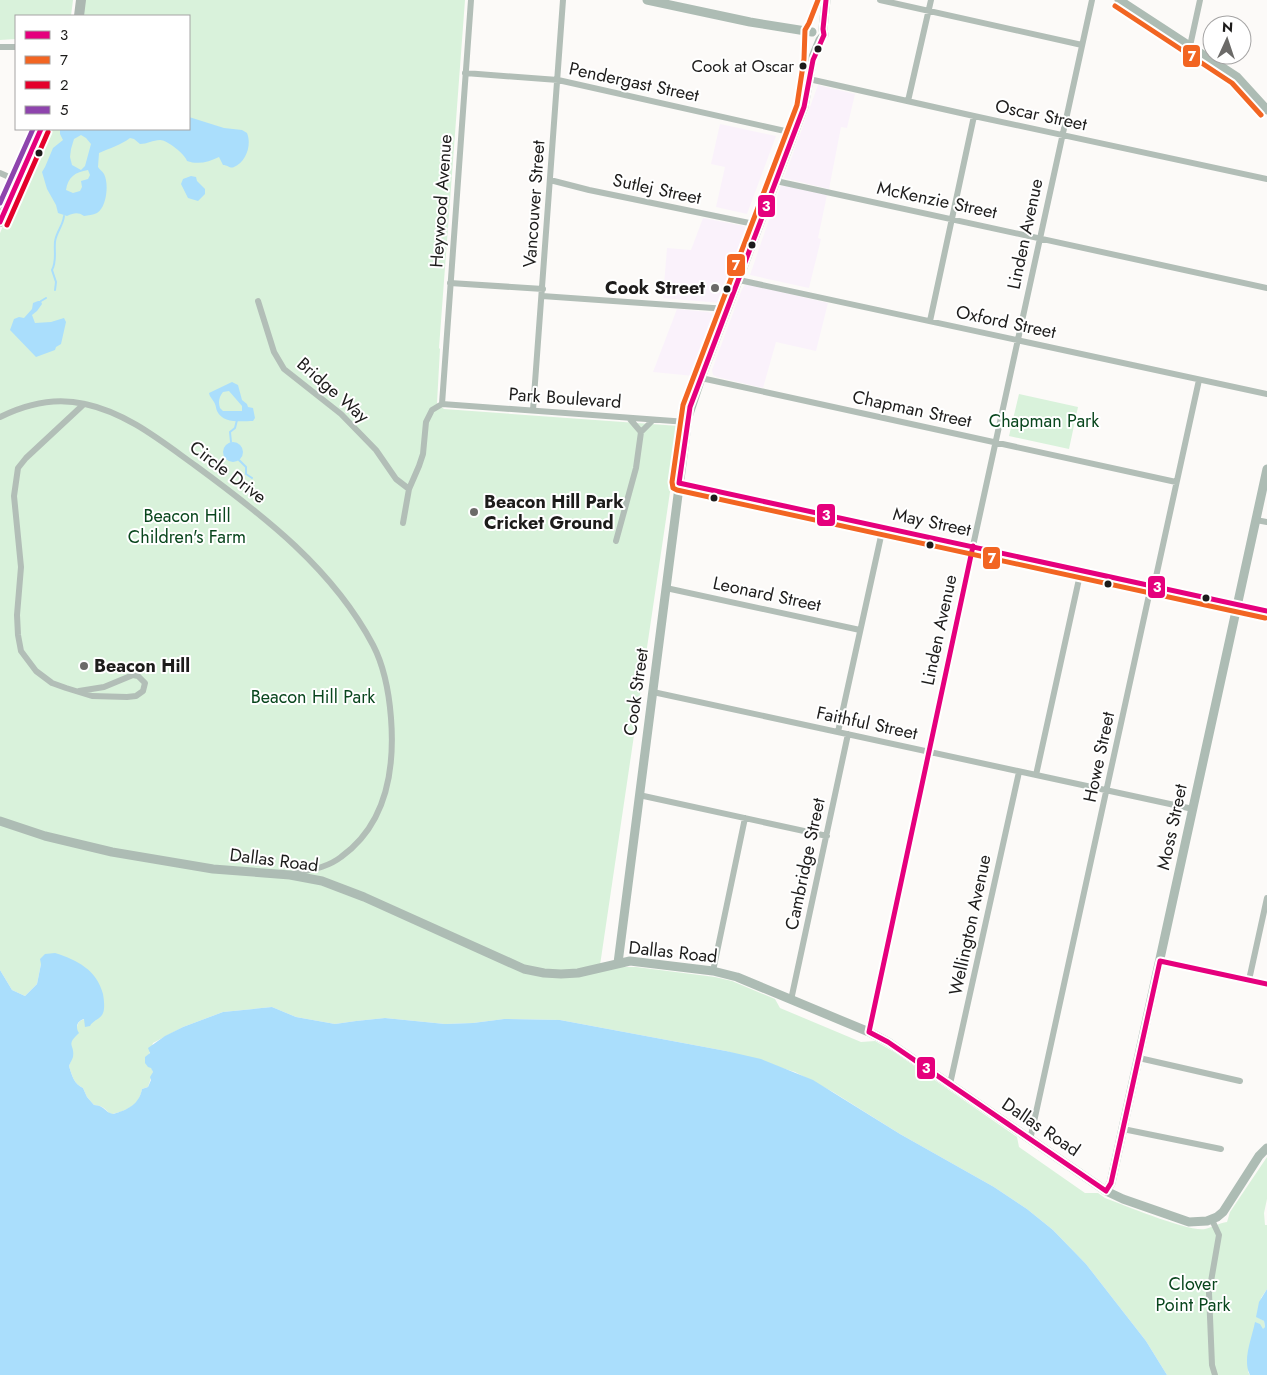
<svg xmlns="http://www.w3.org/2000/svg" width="1267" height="1375" viewBox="0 0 1267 1375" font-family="Jost,sans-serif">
<rect width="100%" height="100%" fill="#fcfaf8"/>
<path fill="#faf2fb" d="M818,85L855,94L847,128L841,127L829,189L784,178Z
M720,124L776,136L747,214L716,207L725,167L711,164Z
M781,185L827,195L818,238L821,239L809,288L750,275Z
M703,218L744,226L746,229L747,232L723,299L720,303L663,298L667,248L691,250Z
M745,285H751L828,303L816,351L776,342L763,388L717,377L713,375L712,370L742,289Z
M677,309L708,312L713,314L715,319L694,376L653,372Z"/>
<path fill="#d9f2db" d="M0,0H73L71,16H16V39L0,40Z
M85,0H465L439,348L440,349L437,403L444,409L679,426L678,445L670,492L599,972L617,967H636L715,977L732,981L775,999L780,1008L861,1042L875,1041L894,1052L1017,1137L1019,1147L1085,1193H1098L1105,1198C1124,1205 1188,1232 1205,1229C1213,1227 1219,1223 1227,1222L1230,1212L1267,1157V1199L1264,1213L1265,1225H1267V1289L1261,1298L1259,1318L1264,1321L1265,1327L1248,1372L1250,1375H1167L1146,1341L1086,1264L1053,1230L1027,1209L994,1187L900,1134L833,1092L795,1072L726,1051L560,1020L504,1019L473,1023L445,1024L385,1018L356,1021L335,1024L296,1017L272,1007L223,1012L183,1027L153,1043L148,1057L153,1072L148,1087L142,1089C140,1102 132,1108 120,1112C119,1112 113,1114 112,1114C106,1113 107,1106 94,1105L87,1097L83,1088C74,1084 72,1076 69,1066C74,1054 69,1052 71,1042C72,1038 75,1034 76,1031C78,1024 77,1021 85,1019V1022L96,1020L41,964L37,984L25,996L12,990L0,970V233L45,129H189V16H83Z
M1019,394L1078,407L1069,449L1009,436Z"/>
<path fill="#aadefc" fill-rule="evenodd" d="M189,117L224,128L242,130L247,133C252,145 246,162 234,167C230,169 228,165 223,165L219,157C209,162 198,165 187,161C185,154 167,140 160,140C153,140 147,144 140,144L134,139L130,138C121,145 110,148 99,153L98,167C100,170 102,171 104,174C109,183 107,207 97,213C93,215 88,215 84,216C78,212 74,213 67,216L58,213L56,205L47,189L42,172L45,167L53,148L63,140L60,134V129H189ZM81,135L86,138L91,144L85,166L81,170L72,165L70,157L71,149L74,139ZM88,170L90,175L88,179L81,181L82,187L80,191L73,193L66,190C68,177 75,172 88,170Z
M191,176L196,177L197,181L205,189V194L198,201L188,198L181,184L183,179Z
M38,301H41L42,304L37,311L32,315L35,323L51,322L64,318L66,322L61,344L56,347L55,350L36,357L10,330L14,319L19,317L24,318L32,309L33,303Z
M232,382L238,385L242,400L247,404L248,407L253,408L255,418L253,421C241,421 223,424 217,411C216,409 216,406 215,404C213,399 210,398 209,393ZM229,391L242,406V411H223L220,408C218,402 219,397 223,392Z
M223 452a10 10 0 1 1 20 0a10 10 0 1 1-20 0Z
M55,953C77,960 97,970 103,994C104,1000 105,1008 103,1013C101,1019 93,1020 90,1026L85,1027L84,1019C77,1021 75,1027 79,1033C65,1046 75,1044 73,1057C72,1060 70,1063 69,1066C72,1076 74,1084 83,1088L87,1097L94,1105C106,1106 104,1112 113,1114C127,1110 139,1105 142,1089L148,1087L151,1080L150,1077L153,1072L151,1068L148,1067L145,1063V1057L150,1053L148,1048L165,1036L183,1027L223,1012L272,1007L296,1017L335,1024L356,1021L385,1018L445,1024L473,1023L504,1019L560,1020L726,1051L761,1059L813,1080L900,1134L994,1187L1027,1209L1053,1230L1086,1264L1146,1341L1167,1375H0V970L12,990L25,996L37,984L41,964L40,959L45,954Z
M1267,1289V1375H1250C1242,1360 1252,1338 1255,1322L1260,1324L1263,1329L1265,1327L1264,1321L1256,1317L1259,1302Z"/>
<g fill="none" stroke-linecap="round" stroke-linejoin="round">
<path stroke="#aadefc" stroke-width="2" d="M55,290L56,282L52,270C57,261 54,252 55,242C56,232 63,226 64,216
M41,301L46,298
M231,442L230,432L235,428L237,420
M239,460L246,467V474L252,478"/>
<path stroke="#b2beb7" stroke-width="6" d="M880,0L1082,45
M1190,46L1200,0
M0,47H16
M465,73L558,80L794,133
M809,79L974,116L1267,179
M908,101L931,0
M0,173L18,181
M550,180L589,190L759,225
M776,181L1267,288
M739,280L1267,394
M450,283L543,289
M542,296L727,309
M258,301L274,352L284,369L341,414L376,450L396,479L409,489
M930,321L974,116
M701,378L1176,482
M442,404L471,0
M442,404L687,422
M533,410L563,0
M0,417C26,404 56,397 85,404C127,413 161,441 196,466C264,516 333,569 373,645C385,668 389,692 391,718C395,770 387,824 341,857C327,868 309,870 292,874
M629,418L641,432
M679,483L1267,611
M1256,520L1267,522
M403,523L409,489L419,466L423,454L426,422L432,410L442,404
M616,541L636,468L641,432L653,420
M666,588L860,630
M79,691L104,687L133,675L138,676L145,683L143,691L136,696L127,697L92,696L66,688L52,683L36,671L21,651L18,635L17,615L21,567L14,496L18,468L26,458L84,404
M653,692L1193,809
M838,732L883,527
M1036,775L1081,570
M639,795L827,836
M1160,961L1267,984
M713,971L745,818
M1249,980L1267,898
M791,1000L848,734
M869,1032L971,555L1092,0
M1139,1058L1240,1081
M950,1084L1019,772
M1123,1129L1221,1149
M1030,1140L1149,595L1154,586L1199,380
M1212,1220L1219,1235L1209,1293L1212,1365L1215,1375"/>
<path stroke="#adbcb4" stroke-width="9" d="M647,0L750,22L812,32
M1119,0L1237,77L1267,110
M0,821L45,836L112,852L213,869L290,875L322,881L364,897L524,969L544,973L561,974L578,973L630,961L713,971L737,977L869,1032L888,1042L1106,1191L1123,1199L1189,1222L1207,1221L1217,1217L1223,1212L1259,1156L1267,1148
M618,963L688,417L701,378L804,107L813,57L820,40L824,35L823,29L826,0
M1106,1191L1111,1183L1267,469"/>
<path stroke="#acb7b1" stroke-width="10" d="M79,16L81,0
M0,222L41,129"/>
<g stroke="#fff" stroke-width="9">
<path id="bus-1" d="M0,222L41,129
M679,483L1267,611
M679,483L690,407L804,107L813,60L824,35L823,29L826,0
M973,546L869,1032L888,1042L1106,1191L1111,1183L1160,961L1267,984"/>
</g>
<g stroke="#fff" stroke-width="9">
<path id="bus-2" d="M818,0L809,23L805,30L804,59L797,105L683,405L672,482L673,488L677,490L1265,618
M1115,6L1232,83L1261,115"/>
</g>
<g stroke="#fff" stroke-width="9">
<path id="bus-3" d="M7,225L48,132"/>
</g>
<g stroke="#fff" stroke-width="9">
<path id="bus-4" d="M0,203L33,129"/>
</g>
<use href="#bus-1" stroke="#e5007d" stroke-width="5"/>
<use href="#bus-2" stroke="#f26522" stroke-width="5"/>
<use href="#bus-3" stroke="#e4002b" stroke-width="5"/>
<use href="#bus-4" stroke="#8e44ad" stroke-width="5"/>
</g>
<g fill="#1d1c1b" stroke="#fff" stroke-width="2">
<circle cx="818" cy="49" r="4.5"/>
<circle cx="803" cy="66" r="4.5"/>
<circle cx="39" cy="153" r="4.5"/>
<circle cx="752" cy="245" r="4.5"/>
<circle cx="727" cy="289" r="4.5"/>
<circle cx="714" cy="498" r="4.5"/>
<circle cx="930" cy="545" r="4.5"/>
<circle cx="1108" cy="584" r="4.5"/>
<circle cx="1206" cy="598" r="4.5"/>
</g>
<g fill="#6b6a68" stroke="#fff" stroke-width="2">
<circle cx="715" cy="288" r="5"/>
<circle cx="474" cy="512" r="5"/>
<circle cx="84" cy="666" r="5"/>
</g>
<g text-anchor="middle" stroke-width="4" stroke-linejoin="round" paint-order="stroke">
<g font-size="17" fill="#1d1c1b" stroke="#fff" text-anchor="end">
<text x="794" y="72">Cook at Oscar</text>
</g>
<g font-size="18" fill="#1d1c1b" stroke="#fff">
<text transform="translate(634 82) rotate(12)" y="6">Pendergast Street</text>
<text transform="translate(1041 115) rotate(12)" y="6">Oscar Street</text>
<text transform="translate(657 189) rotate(12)" y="6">Sutlej Street</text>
<text transform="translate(937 200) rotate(12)" y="6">McKenzie Street</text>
<text transform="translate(441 201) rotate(-86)" y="6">Heywood Avenue</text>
<text transform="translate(534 204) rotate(-86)" y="6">Vancouver Street</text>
<text transform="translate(1025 234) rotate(-78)" y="6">Linden Avenue</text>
<text transform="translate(1006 322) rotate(12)" y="6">Oxford Street</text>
<text transform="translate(333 390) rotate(41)" y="6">Bridge Way</text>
<text transform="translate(565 398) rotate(4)" y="6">Park Boulevard</text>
<text transform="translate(912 409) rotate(12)" y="6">Chapman Street</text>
<text transform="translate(228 472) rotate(37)" y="6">Circle Drive</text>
<text transform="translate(932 522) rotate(12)" y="6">May Street</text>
<text transform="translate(767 594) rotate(12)" y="6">Leonard Street</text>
<text transform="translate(939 630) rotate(-78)" y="6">Linden Avenue</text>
<text transform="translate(636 692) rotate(-82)" y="6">Cook Street</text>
<text transform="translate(867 723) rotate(12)" y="6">Faithful Street</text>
<text transform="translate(1099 757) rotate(-78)" y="6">Howe Street</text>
<text transform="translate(1172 827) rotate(-78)" y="6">Moss Street</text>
<text transform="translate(274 860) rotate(7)" y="6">Dallas Road</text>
<text transform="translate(805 864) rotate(-78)" y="6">Cambridge Street</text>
<text transform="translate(970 925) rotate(-78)" y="6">Wellington Avenue</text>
<text transform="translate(673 952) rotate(6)" y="6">Dallas Road</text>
<text transform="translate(1041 1127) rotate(34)" y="6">Dallas Road</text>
</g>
<g font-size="18" font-weight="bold" fill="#1d1c1b" stroke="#fff" text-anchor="start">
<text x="705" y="294" text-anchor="end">Cook Street</text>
<text x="484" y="508">Beacon Hill Park<tspan x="484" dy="21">Cricket Ground</tspan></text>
<text x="94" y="672">Beacon Hill</text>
</g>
<g font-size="18" fill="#09461d" stroke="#fff">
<text x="1044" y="427">Chapman Park</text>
<text x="187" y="522">Beacon Hill<tspan x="187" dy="21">Children's Farm</tspan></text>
<text x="313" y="703">Beacon Hill Park</text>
<text x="1193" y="1290">Clover<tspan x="1193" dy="21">Point Park</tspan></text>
</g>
</g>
<g stroke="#fff" stroke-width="2">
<rect x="1182" y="44" width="19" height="24" rx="5" fill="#f26522"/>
<rect x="757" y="194" width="19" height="24" rx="5" fill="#e5007d"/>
<rect x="726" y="253" width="20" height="24" rx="5" fill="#f26522"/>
<rect x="816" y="503" width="20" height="24" rx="5" fill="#e5007d"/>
<rect x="982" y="546" width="19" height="24" rx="5" fill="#f26522"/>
<rect x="1147" y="575" width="19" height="24" rx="5" fill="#e5007d"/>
<rect x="916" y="1056" width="20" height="24" rx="5" fill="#e5007d"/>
</g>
<g font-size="14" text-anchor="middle" font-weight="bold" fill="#fff">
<text x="1192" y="61">7</text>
<text x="766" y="211">3</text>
<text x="736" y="270">7</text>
<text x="826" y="520">3</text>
<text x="992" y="563">7</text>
<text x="1157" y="592">3</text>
<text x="926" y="1073">3</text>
</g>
<rect x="15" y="15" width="175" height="115" fill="#ffffff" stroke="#a5a4a4"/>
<rect x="25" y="31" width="25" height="8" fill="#e5007d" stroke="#a5a4a4"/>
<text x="60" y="40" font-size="15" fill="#1d1c1b">3</text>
<rect x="25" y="56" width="25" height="8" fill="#f26522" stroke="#a5a4a4"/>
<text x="60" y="65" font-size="15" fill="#1d1c1b">7</text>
<rect x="25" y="81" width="25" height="8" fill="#e4002b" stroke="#a5a4a4"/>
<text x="60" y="90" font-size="15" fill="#1d1c1b">2</text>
<rect x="25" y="106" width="25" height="8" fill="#8e44ad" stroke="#a5a4a4"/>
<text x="60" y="115" font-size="15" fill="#1d1c1b">5</text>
<g transform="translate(1227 40) rotate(3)"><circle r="24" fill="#ffffff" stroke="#a5a4a4"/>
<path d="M0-4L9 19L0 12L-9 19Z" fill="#6b6a68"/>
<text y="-8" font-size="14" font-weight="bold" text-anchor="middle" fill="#1d1c1b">N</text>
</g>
</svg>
